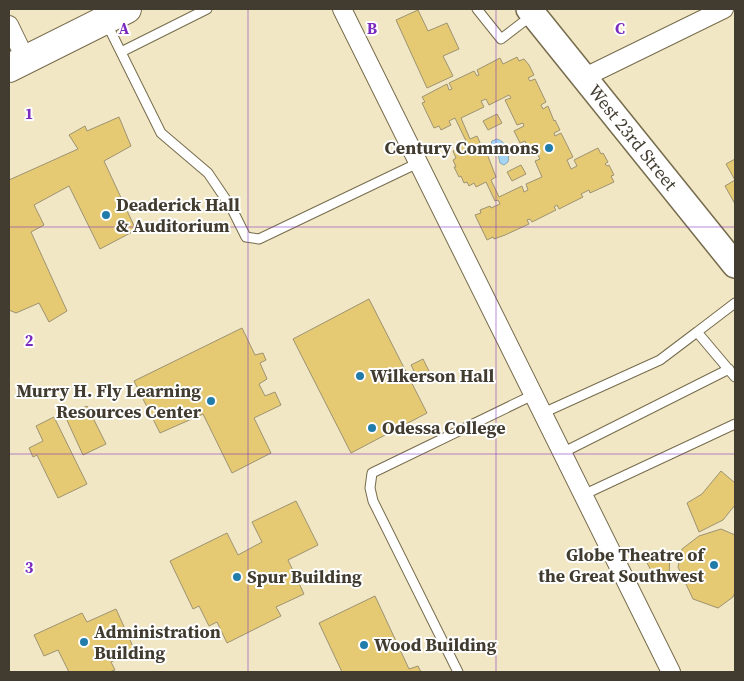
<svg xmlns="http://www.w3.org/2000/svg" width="744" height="681" viewBox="0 0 744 681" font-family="'Source Serif 4',serif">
<rect width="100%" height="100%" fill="#f2e7c4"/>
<path fill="#a5d5f4" stroke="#87a7b9" d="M497,139C507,142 510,153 508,162L504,165L500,163L498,154L492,151L490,147L492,141Z"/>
<path fill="#e5ca73" stroke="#9d9372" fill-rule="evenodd" d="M418,10L428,31L447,23L459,49L443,56L453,76L427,88L396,20Z
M517,57L519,61L524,59L529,65L534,75L528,78L530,81L535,79L546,102L541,105L543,109L548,106L554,121L555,120L560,130L554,133L555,136L561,133L573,157L567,160L571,169L577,166L574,160L598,148L601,154L603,153L608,162L605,164L607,166L609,165L614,175L611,176L614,182L590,193L589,190L581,194L583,197L559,209L557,205L554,207L556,210L532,222L530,219L527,220L529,224L505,235L494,239L493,237L487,240L475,215L481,213L480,210L490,206L491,208L500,204L498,200L495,201L486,182L476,187L474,183L469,186L467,182L464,183L461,176L459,177L454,167H456L453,160L456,158L453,151L458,149L456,145L466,141L455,118L449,121L451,125L441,130L439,126L434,128L422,103L425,102L422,97L447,84L449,90L452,89L449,83L474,71L477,76L479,75L477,70L500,58L503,64ZM509,95L511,98L505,100L517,125L523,123L524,126L514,131L520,143L525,141L532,156L537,153L540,159L535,161L542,177L526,184L528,190L524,192L522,186L499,197L491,180L496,177L484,146L482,147L477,136L470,139L461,118L484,107L481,101L486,99L489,105Z
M497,114L502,123L488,130L483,121Z
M119,117L131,146L104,161L136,230L100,249L69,186L34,205L44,225L31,232L67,311L49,322L39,303L16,313L9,310V180L78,149L69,135L85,126L87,131Z
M735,159V204L725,186L735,180L726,164Z
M521,165L526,174L512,181L507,172Z
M369,299L427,413L351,453L293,339Z
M242,328L255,355L263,353L266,360L260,363L267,379L259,384L265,396L275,392L281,405L254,418L271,453L232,473L203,414L160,433L134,381Z
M423,359L431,375L419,381L411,365Z
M87,406L106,444L83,455L65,416Z
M54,417L87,484L58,498L37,455L33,457L29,448L43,441L36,426Z
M721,471L735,483V505L723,520L699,532L687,503L702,494Z
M296,501L318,545L288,560L304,594L276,607L281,616L227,643L217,622L209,626L199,606L193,609L170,561L227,533L238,555L262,542L252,522Z
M721,529L735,535V592L733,597L718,608L693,599L678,567L682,549L699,536Z
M670,552L669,578L657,581L647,563Z
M375,596L409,669L418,666L421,672H342L319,623Z
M116,609L135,651L111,662L115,670L109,672H69L58,650L44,656L34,635L82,613L87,622Z"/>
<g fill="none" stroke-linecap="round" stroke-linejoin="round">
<g stroke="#766c4d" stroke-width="11">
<path id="lane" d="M477,9L501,39L531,16
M106,22L161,133L208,173L231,207L246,237L259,239L418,163
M121,52L207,9
M735,303L697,332L735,377
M543,413L660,360L697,332
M562,453L729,369
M583,495L735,424
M458,672L373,501L370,488L372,473L533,395"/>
</g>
<g stroke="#766c4d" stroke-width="20">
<path id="street" d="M342,9L671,672
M9,25L26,60
M585,77L724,9"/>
</g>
<g stroke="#766c4d" stroke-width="28">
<g id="secondary">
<path id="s1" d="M529,9L735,265"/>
</g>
</g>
<g stroke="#766c4d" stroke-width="30">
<path id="primary" d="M9,68L127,9"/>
</g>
<use href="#lane" stroke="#fff" stroke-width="9"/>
<use href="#street" stroke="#fff" stroke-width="18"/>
<use href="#secondary" stroke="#fff" stroke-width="25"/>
<use href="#primary" stroke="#fff" stroke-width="28"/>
</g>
<path fill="none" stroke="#7b2cbf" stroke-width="1" stroke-opacity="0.55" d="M248,9V672M496,9V672M9,227H735M9,454H735"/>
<g fill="#227caa" stroke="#fff" stroke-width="2">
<circle cx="549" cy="148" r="5"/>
<circle cx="106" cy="215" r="5"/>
<circle cx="360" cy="376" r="5"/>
<circle cx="211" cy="401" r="5"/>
<circle cx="372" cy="428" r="5"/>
<circle cx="714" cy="565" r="5"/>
<circle cx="237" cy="577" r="5"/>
<circle cx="84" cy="642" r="5"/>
<circle cx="364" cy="645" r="5"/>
</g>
<g text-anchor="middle" stroke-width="4" stroke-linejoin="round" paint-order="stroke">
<g font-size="18" fill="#413c2f" stroke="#fff">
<text dy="6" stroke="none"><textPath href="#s1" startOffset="165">West 23rd Street</textPath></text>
</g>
<g font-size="18" font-weight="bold" fill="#413c2f" stroke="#fff" text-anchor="start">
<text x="539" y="154" text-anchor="end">Century Commons</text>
<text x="116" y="211">Deaderick Hall<tspan x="116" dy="21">&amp; Auditorium</tspan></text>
<text x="370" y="382">Wilkerson Hall</text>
<text x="201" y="397" text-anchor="end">Murry H. Fly Learning<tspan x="201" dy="21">Resources Center</tspan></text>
<text x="382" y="434">Odessa College</text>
<text x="704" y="561" text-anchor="end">Globe Theatre of<tspan x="704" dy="21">the Great Southwest</tspan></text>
<text x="247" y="583">Spur Building</text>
<text x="94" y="638">Administration<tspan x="94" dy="21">Building</tspan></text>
<text x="374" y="651">Wood Building</text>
</g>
</g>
<g font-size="16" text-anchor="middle" font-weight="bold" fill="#7b2cbf" stroke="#fff" stroke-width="4" stroke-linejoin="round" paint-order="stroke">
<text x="124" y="34">A</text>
<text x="372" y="34">B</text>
<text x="620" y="34">C</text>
<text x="29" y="119">1</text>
<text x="29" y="346">2</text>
<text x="29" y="573">3</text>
</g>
<rect width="744" height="681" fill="none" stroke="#413c2f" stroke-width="20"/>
</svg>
